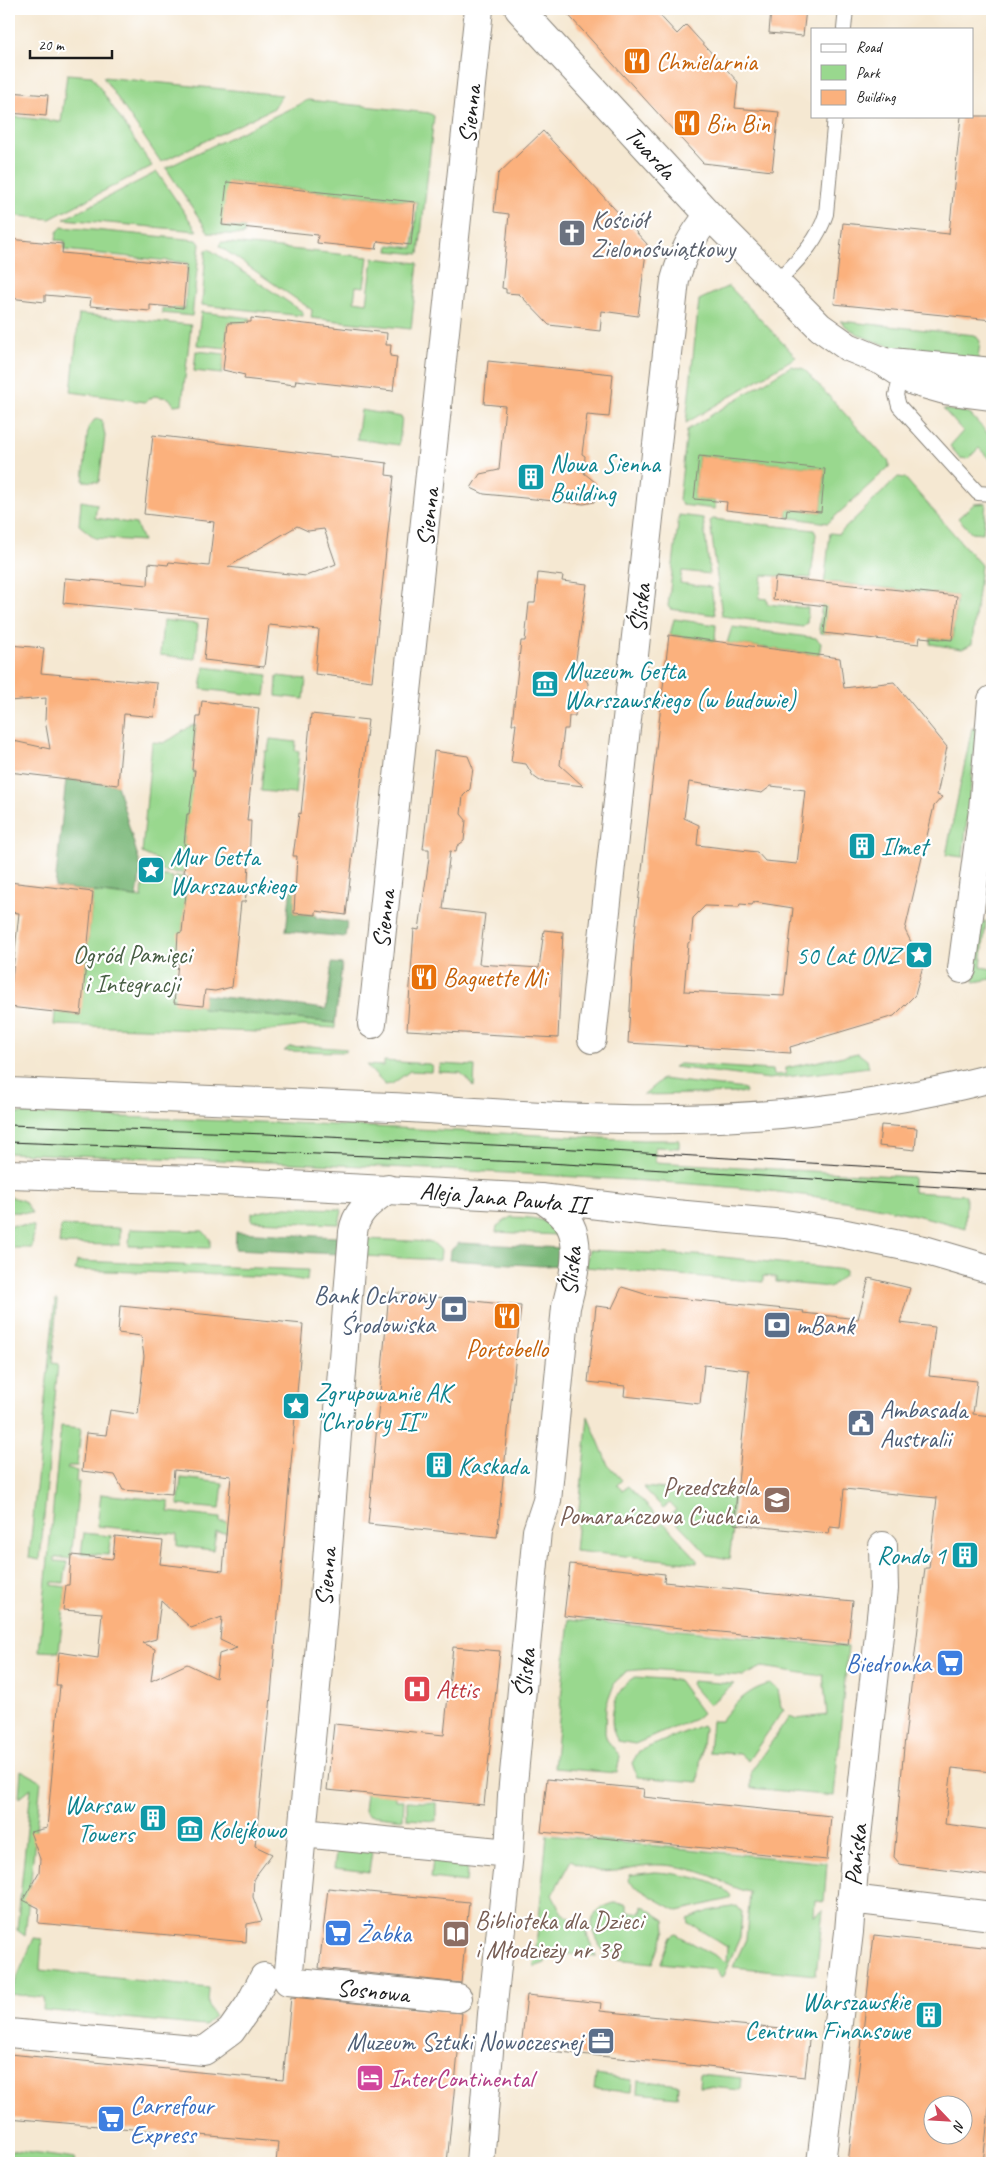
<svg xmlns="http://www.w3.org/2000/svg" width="1001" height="2172" viewBox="0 0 1001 2172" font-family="Caveat,sans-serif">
<rect width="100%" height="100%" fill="#fff"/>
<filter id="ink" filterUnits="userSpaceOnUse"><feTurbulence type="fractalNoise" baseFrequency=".02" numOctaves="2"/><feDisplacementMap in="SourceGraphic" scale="10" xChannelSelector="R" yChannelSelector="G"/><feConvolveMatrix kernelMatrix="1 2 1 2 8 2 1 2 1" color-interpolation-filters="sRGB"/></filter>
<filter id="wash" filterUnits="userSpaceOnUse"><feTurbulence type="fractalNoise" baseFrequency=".0096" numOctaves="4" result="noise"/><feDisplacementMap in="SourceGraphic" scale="20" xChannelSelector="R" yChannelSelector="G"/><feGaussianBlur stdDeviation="1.12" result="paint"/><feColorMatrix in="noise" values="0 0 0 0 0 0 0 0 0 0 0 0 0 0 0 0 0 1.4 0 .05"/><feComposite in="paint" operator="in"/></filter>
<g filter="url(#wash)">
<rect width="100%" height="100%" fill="#f5e8d2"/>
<path fill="#99d88e" stroke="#5a7a55" d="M67,74L92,76L152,166L50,219L9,215V116L61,122Z
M103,77L282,95L274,108L161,162Z
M308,100L429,113L434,116L419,254L388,251L389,245L413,248L417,202L228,182L222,226L245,228L244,235L209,233L166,168Z
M157,172L197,231L64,219Z
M62,227L197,240L200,244L192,316L162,313V308L185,309L188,263L64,250L65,241L56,240L57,232Z
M221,242L368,257L364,287L356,286L354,301L367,303L373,258L418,263L411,329L311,318L312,310L219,246Z
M209,249L303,312V316L202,305L206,250Z
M729,286L796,357L686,423L699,300Z
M201,312L251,318V322L228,323L226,348L197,345Z
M79,314L191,325L182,404L174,405L169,398L154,396L145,402L71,392Z
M840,321L975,335L980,341L978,360C939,355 868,350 840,321Z
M196,351L225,354L222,374L194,371Z
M791,366L804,369L889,462V467L828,523L786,517L787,509L821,512L825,469L699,456L694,499L715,501V509L682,505L679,500L687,430Z
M943,409L969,413L992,438V462L979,448L968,459L960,458L950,446L963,431Z
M361,410L402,417L399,445L357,439Z
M96,418L102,420L105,436L99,482L83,481L88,428Z
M898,477L905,478L981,565L972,644L962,649L930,644L931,638L952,640L957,596L830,582L825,626L846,635L821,633L819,630L830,533L839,534Z
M81,501L97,504L95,518L136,524L143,541L95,538L79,525Z
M986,503L983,533L971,532L958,518L974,504Z
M679,515L703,518L710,574L682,571L680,583L711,587L715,615L670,609L668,606Z
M713,519L814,530L816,534L811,578L762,575L759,598L767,599V604L808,608L807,623L803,627L722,616L710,521Z
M674,619L716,625L715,641L670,635Z
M163,620L198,624L195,659L160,655Z
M732,627L816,638L821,643L819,655L727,643Z
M204,667L268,675L265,696L201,689Z
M277,676L306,679L304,699L276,696Z
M196,725L192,770H195L190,815H187L184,844L187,845L184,873L158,871L159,861L142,853L152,742L163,743L171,739L191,726Z
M972,728L977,729L963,857L946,855Z
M270,739L296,742L295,751L299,752L295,794L261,791L265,751H268Z
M143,873L173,877L172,887H174L176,876L188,878L175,1003L203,1006V1009L335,1023V1028L302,1026L259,1032L54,1025L55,1012L80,1015L93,892L142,898Z
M984,921H986L981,967L992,969V979L974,982L980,924Z
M310,1046L346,1049V1052L284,1051L289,1047Z
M858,1053L867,1060L869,1067L769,1079L674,1067L679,1064L773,1070L774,1075L786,1074V1068Z
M384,1061L429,1064L432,1066L431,1072L410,1071L392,1084L385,1085L366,1065L384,1066Z
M441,1064L475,1066L474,1087L461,1073L438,1072Z
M662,1079L745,1089L746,1093L643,1095Z
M9,1113L314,1124L642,1140H679V1148L655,1147V1162L913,1177V1192L966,1195L965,1228C832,1189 696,1184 559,1176C375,1165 192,1159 9,1153Z
M9,1196L24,1201L32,1213L9,1212Z
M286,1207L340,1209L342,1211L339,1224L252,1221V1213Z
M511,1217C528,1218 550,1216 557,1235L496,1232L497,1226Z
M9,1225L34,1226L32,1248H9Z
M61,1226L120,1228V1245L59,1244Z
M130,1229L203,1231L210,1239V1248L129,1246Z
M366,1239L432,1242L441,1250L440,1260L365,1256Z
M589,1250L713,1256L845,1270V1274L830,1287L776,1282V1277L763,1276V1282L585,1267Z
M77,1261L308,1270L307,1281L282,1277L75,1270Z
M55,1300H57L52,1363L58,1364L40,1560L29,1558Z
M588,1416L608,1465L622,1480L617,1485L622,1490L628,1486L657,1516L652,1521L657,1527L663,1522L697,1559V1563L575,1551Z
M61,1426L81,1428L77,1466H68L67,1469L77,1471L76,1481L79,1482L71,1559L55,1557V1561L67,1562L64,1583L52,1582V1585L66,1587L59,1652L39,1651Z
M181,1478L223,1483L220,1509L178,1505Z
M643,1487L734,1495L731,1523L734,1524L729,1559L708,1555L670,1515L676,1510L670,1503L663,1508Z
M101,1494L169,1501V1512L220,1518V1522H228L227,1533L216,1532L213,1550L177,1546V1534L97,1526Z
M84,1533L111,1536L108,1555L81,1553Z
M569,1619L848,1647L834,1796L751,1788V1771L790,1716L797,1719L827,1715L823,1674L815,1675L762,1667L744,1676L648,1669L627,1671L615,1682L606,1706L605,1733L607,1740L620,1756L617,1773L554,1768Z
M635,1677L678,1680L702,1713L695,1719L635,1744L618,1741C605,1723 615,1686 635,1677Z
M692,1681L734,1684L709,1705L691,1684Z
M770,1684L778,1689L781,1707L784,1709L748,1761L740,1754L709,1752L712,1721H721C732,1705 750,1688 770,1684Z
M702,1725L704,1728L698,1782L637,1777L632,1763L639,1751Z
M21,1770L41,1781L25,1936L17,1930L31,1788L19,1798Z
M366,1793L396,1796V1800H404L403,1819L369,1815L364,1811Z
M407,1801L436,1803V1821L407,1819Z
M547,1835L827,1863L824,1902L815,1901L814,1916L823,1910L816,1975L733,1967L746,1939L750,1892C737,1890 729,1885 718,1879C701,1871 682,1866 663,1865C622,1863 611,1884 571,1860L552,1895L562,1913L586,1928L588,1938L597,1957L547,1952L545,1963L534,1967Z
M337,1847L372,1851L369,1872L334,1868Z
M433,1858L468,1862L466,1882L431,1878Z
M655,1872C674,1873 720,1879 731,1896L729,1899L678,1911C671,1908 630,1885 628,1880L630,1875Z
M614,1903L627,1904V1912L641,1913L642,1905L665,1920L666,1930L653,1963L606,1958C595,1933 578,1914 614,1903Z
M737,1906L742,1912L740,1937L723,1976L721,1977L715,1969L661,1963L671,1937L676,1934L726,1962L727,1947L689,1923L688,1919L708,1911Z
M34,1938L42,1939L40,1970L209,1988L208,2004L214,2016L205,2026L43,2010L44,1998L10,1994Z
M700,2074L741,2078L740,2090L699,2086Z
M596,2075L632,2080L631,2092L594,2089Z
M638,2080L678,2085L677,2097L637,2093Z
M11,2150L75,2159L74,2163H9V2152Z"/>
<path fill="#7ab879" stroke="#4b6a4a" d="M66,779L117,785L141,868L137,897L55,887Z
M291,886H297L294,913L316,915V918L347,922L345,937L286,931Z
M332,963L342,964L335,1023L202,1009L204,995L326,1009Z
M236,1232L338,1237V1254L235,1249Z
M459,1243L562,1248L561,1265L543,1266L449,1260L450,1251Z"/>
<g id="blocks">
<path fill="#fbb17d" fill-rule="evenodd" d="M563,9H654L677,34L686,25L738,82L735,108L779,112L772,171L703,163Z
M771,9H806L803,36L769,33Z
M9,92L48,95L46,116L9,113Z
M961,116H992V320L834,304L843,223L949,234Z
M543,131L647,244L638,316L602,311L600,331L549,325L519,294L506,293V289L502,288L509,214L494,212L498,174Z
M227,182L415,202L411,245L378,241L376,249L317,243L318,235L222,225Z
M9,239L63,244L62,253L187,265L183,308L150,305V311L90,306L91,299L45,295V302L9,298Z
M251,318L387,333L386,345H391L390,356L397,357L393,391L296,380L295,385L244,379L245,375L223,370L228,323L251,322Z
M488,361L613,374L609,417L587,415L582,454L585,456L584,473L595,482L598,488L594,502L584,504L484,494L471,488L480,474L499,470L505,406L484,404Z
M153,435L387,463L386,475L394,476L372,681L315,674L319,630L269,625L264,667L204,660L208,617L63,603L65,578L148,585L149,563L168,565L169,562L209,566L214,522L144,514ZM297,526L308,531L324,529L336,564L306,576L228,567Z
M699,456L825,469L821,512L787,509L786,517L726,510L727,502L694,499Z
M538,573L563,576L562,581L587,584L575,666L588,683L587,697L577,696L575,716H569L568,729H564L560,765L583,786L540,781L533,776L526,764L511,762L516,724H512L521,641H525L529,603H535Z
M775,577L957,596L952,640L920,637L919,644L824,633L827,606L773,600Z
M669,635L840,658L844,688L894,682L947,747L937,795L942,797L934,806L905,930L923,966L915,995L894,1016L790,1047L791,1053L628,1043L634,940ZM689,782L762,793L771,786L805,790L797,864L765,861L757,852L697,845L699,825L684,818ZM754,902L793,908L784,996L684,991L688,943L691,941L693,918L705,906L739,907L740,904L752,905Z
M9,645L44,648L41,673L157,683L154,717L124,714L118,785L9,772V740L50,749L45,720L46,698L9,701Z
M202,701L259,708L247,821H251L248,881L245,902H241L232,987L215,991L205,990L203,1006L174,1003L179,953L177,950L178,933L182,932L188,874L184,873L187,845H184L187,814H189L195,770H192L197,717H200Z
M311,714L368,720L346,915L316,911V915L294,913L297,856H293L299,813L301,814Z
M434,751L468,756L473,768L470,789L463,796L461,814L466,820L464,841L457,846L456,852L450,851L443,909L485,914L479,964L539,968L544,930L563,932L558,1038L407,1030L414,929L419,930L429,858V849H423Z
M9,882L93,892L81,1015L9,1007L19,913L9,912Z
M881,1125L917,1128L915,1150L879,1146Z
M869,1278L910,1288L900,1323L935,1327L929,1376L977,1381L973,1414L992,1416V1772L952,1768L945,1824L992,1830V1876L905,1865L900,1864L894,1857L904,1747L925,1568H929L937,1498L844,1489L840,1528L830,1527L829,1534L734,1524L749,1370L704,1365L700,1404L624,1396L625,1386L588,1382L596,1306L612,1308L622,1287L648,1295L804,1311L803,1313L858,1319Z
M389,1292L521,1306L497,1537L368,1524Z
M120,1306L303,1324L270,1707L255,1846L272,1854L254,1878L253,1897L262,1921L247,1924L246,1942L38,1923L39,1908L23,1900L39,1872L40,1859L30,1832L47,1828L60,1685H56L59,1652L98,1658L102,1613L63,1610L66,1585H69L71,1555L113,1559L115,1536L163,1541L160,1564L223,1571L231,1476L174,1470L172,1494L123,1490L115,1475L82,1471L86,1433L106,1435L110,1410L138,1414L144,1356L141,1336L118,1333ZM161,1600L191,1628L222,1617L220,1640L237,1648L219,1654L216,1678L187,1664L151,1681L155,1649L142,1643L156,1639Z
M570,1564L665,1574L664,1582L853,1601L848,1645L564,1616Z
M453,1647L500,1651L484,1805L327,1790L334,1724L444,1735Z
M547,1779L644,1789L643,1797L831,1816L827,1860L541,1832Z
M328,1888L469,1902L461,1983L319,1968Z
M874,1935L992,1948V2082L983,2163H848ZM934,2104H964V2134H934Z
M527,1995L601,2003L600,2011L810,2032L805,2077L521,2048Z
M291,1997L462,2013L447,2163H276L278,2142L9,2118V2054L283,2080Z"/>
</g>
</g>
<g filter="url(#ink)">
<use href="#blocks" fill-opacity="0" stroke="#888277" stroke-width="1"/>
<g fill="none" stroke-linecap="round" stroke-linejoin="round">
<g stroke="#888277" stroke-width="16">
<path id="service" d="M844,29L846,9
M777,282C797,261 817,243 826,214L835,116
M901,375L896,395L899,406L978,493L992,494"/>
</g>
<g stroke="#888277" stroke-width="30">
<path id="minor" d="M519,9L709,215L820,327L848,347L882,361L913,381L945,390L992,396
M891,362L992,372
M962,969L983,810L992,700
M372,1024L479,9
M592,1039L675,280C683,252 691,238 709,215
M388,1189C372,1201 356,1210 353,1232L322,1624L288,1981L458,1998
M302,1833L509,1853
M851,1899L992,1916
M9,2033L204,2051L231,2031L250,2004L264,1977
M480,2163L492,2014L509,1853L512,1795L537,1531L547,1501L566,1307C572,1283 582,1248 570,1225C564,1213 551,1205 541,1198
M821,2163L849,1932L855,1855L884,1589L883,1546"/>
</g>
<g stroke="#888277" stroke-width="30">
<path id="secondary" d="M9,1092C136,1096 263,1101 391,1107C486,1112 582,1121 678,1119C784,1118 890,1104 992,1078
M9,1174L196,1180L541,1198L664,1213L785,1224L836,1232L924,1250L992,1270"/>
</g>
<use href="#service" stroke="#fff" stroke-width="14"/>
<use href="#minor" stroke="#fff" stroke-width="28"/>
<use href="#secondary" stroke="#fff" stroke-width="28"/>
<path stroke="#1c1c1c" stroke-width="1" d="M9,1125L267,1134L595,1150L992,1174
M9,1142L549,1163L992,1190"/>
</g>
</g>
<defs>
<g id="restaurant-square" transform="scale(1.4375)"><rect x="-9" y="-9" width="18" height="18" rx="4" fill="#e8710a" stroke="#fff"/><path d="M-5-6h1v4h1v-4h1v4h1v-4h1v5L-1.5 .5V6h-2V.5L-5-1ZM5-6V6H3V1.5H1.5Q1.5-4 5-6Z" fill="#fff"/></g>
<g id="church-square" transform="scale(1.4375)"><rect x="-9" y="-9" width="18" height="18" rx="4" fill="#6b7280" stroke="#fff"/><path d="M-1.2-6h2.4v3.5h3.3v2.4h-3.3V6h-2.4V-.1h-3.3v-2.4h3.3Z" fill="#fff"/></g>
<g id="building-square" transform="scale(1.4375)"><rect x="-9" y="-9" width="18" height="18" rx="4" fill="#0f9aa8" stroke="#fff"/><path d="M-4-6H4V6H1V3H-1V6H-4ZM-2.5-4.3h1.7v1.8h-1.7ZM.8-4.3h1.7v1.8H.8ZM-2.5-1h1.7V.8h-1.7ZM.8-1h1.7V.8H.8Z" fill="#fff"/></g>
<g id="museum-square" transform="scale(1.4375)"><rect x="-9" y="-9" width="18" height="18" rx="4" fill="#0f9aa8" stroke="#fff"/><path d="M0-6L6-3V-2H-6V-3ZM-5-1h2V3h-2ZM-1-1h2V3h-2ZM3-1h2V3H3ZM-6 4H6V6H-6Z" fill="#fff"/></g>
<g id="sight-square" transform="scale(1.4375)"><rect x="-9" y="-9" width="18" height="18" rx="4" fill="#0f9aa8" stroke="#fff"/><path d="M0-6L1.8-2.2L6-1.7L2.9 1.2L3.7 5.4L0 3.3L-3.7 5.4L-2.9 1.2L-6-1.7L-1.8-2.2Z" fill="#fff"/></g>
<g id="bank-square" transform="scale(1.4375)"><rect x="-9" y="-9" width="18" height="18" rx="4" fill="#5c6f8a" stroke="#fff"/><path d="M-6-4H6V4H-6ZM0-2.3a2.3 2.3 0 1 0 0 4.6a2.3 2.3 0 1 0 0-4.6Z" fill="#fff"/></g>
<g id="civic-square" transform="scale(1.4375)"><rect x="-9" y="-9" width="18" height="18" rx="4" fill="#5c6f8a" stroke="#fff"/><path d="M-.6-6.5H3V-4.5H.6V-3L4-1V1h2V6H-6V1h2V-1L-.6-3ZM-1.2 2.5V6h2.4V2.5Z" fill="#fff"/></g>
<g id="school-square" transform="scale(1.4375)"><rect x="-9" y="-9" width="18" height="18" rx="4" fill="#8d6e63" stroke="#fff"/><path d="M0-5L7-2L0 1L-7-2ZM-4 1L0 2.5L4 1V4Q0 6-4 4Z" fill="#fff"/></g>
<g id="supermarket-square" transform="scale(1.4375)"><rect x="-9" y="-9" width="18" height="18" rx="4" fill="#3f7fe0" stroke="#fff"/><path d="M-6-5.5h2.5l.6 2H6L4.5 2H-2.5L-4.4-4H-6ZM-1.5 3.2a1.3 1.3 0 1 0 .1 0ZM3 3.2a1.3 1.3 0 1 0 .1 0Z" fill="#fff"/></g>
<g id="hospital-square" transform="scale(1.4375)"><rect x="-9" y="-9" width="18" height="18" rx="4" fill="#e0444e" stroke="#fff"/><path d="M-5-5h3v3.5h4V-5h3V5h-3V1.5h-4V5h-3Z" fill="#fff"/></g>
<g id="library-square" transform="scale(1.4375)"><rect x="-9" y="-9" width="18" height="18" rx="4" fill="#8d6e63" stroke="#fff"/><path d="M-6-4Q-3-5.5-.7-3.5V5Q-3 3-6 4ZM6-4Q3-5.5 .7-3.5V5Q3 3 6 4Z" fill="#fff"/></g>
<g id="office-square" transform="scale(1.4375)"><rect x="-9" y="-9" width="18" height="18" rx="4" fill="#5c6f8a" stroke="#fff"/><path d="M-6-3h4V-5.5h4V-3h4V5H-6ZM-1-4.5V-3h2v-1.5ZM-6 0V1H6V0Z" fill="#fff"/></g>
<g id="hotel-square" transform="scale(1.4375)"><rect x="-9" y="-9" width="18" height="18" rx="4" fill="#d1479c" stroke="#fff"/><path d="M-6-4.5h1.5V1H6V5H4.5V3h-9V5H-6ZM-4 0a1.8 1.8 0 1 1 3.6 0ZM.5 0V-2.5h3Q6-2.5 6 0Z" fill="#fff"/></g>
</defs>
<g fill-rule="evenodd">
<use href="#restaurant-square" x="637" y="61"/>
<use href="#restaurant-square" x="687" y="123"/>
<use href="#church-square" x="572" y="233"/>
<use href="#building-square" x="531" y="477"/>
<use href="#museum-square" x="545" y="684"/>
<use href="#building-square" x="862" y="846"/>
<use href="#sight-square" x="151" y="870"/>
<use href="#sight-square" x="919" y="955"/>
<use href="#restaurant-square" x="424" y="977"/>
<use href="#bank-square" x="454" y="1309"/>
<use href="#restaurant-square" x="507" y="1316"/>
<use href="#bank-square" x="777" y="1325"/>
<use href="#sight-square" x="296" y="1406"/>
<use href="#civic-square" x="861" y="1423"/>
<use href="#building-square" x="439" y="1465"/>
<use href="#school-square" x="777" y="1500"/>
<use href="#building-square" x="965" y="1555"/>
<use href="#supermarket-square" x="950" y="1663"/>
<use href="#hospital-square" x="417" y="1689"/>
<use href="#building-square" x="153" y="1818"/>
<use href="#museum-square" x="190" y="1829"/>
<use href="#supermarket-square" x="338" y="1933"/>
<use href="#library-square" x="456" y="1934"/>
<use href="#building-square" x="929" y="2015"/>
<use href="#office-square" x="601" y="2041"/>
<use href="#hotel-square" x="370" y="2078"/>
<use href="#supermarket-square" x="111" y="2119"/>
</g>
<g text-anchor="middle" stroke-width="4.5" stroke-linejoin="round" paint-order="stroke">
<g font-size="25" fill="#c56008" stroke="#fff" text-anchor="start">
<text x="656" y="70">Chmielarnia</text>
<text x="706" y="132">Bin Bin</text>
<text x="443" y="986">Baguette Mi</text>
<text x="507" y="1357" text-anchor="middle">Portobello</text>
</g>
<g font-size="25" fill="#1c1c1c" stroke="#fff">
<text transform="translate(469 114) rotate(-84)" y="9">Sienna</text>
<text transform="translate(651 152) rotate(47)" y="9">Twarda</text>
<text transform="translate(427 517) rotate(-84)" y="9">Sienna</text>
<text transform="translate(639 608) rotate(-84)" y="9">Śliska</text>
<text transform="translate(383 919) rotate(-84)" y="9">Sienna</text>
<text transform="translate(504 1197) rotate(5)" y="9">Aleja Jana Pawła II</text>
<text transform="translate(570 1271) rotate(-84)" y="9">Śliska</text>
<text transform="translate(325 1577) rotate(-85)" y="9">Sienna</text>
<text transform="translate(524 1673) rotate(-84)" y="9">Śliska</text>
<text transform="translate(855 1855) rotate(-84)" y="9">Pańska</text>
<text transform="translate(373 1990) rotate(6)" y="9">Sosnowa</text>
</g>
<g font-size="25" fill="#5b616d" stroke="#fff" text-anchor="start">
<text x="591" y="228">Kościół<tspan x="591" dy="29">Zielonoświątkowy</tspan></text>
</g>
<g font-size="25" fill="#0d838f" stroke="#fff" text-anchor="start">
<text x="550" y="472">Nowa Sienna<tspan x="550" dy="29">Building</tspan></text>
<text x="564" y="679">Muzeum Getta<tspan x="564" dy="29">Warszawskiego (w budowie)</tspan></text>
<text x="881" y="855">Ilmet</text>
<text x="170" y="865">Mur Getta<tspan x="170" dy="29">Warszawskiego</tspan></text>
<text x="900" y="964" text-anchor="end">50 Lat ONZ</text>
<text x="315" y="1401">Zgrupowanie AK<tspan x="315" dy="29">"Chrobry II"</tspan></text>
<text x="458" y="1474">Kaskada</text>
<text x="946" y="1564" text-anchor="end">Rondo 1</text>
<text x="134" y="1813" text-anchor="end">Warsaw<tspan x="134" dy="29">Towers</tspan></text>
<text x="209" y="1838">Kolejkowo</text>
<text x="910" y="2010" text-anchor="end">Warszawskie<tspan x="910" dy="29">Centrum Finansowe</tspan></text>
</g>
<g font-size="25" fill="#485e44" stroke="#fff">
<text x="132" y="963">Ogród Pamięci<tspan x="132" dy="29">i Integracji</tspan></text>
</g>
<g font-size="25" fill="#4e5e75" stroke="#fff" text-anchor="end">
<text x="435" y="1304">Bank Ochrony<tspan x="435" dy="29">Środowiska</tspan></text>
<text x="796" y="1334" text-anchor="start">mBank</text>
<text x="880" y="1418" text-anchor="start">Ambasada<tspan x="880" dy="29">Australii</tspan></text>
<text x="582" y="2050">Muzeum Sztuki Nowoczesnej</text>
</g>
<g font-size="25" fill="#785e54" stroke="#fff" text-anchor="end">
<text x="758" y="1495">Przedszkola<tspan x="758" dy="29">Pomarańczowa Ciuchcia</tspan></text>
<text x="475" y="1929" text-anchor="start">Biblioteka dla Dzieci<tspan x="475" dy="29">i Młodzieży nr 38</tspan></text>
</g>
<g font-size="25" fill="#366cbe" stroke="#fff" text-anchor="start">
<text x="931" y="1672" text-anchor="end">Biedronka</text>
<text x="357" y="1942">Żabka</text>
<text x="130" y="2114">Carrefour<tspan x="130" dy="29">Express</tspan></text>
</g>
<g font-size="25" fill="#be3a42" stroke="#fff" text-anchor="start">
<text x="436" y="1698">Attis</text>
</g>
<g font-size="25" fill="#b23c85" stroke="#fff" text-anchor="start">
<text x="389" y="2087">InterContinental</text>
</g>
</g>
<rect width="1001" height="2172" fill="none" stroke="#fff" stroke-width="30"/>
<rect x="811" y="28" width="162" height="90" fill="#ffffff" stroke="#a4a4a4"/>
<rect x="821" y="44" width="25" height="8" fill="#ffffff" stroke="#a4a4a4"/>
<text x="856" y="52" font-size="15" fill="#1c1c1c">Road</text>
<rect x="821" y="65" width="25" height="15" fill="#99d88e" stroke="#a4a4a4"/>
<text x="856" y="78" font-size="15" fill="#1c1c1c">Park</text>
<rect x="821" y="90" width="25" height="15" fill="#fbb17d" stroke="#a4a4a4"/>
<text x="856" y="102" font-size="15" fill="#1c1c1c">Building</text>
<g transform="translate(948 2120) rotate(115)"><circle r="24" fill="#ffffff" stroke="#a4a4a4"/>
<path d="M0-4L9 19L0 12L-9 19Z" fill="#d1495b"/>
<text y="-8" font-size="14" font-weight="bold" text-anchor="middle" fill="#1c1c1c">N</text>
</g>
<path d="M30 50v8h82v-8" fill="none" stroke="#1c1c1c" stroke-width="2.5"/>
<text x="38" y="50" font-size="15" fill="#1c1c1c" stroke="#ffffff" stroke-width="4" paint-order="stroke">20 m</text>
</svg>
